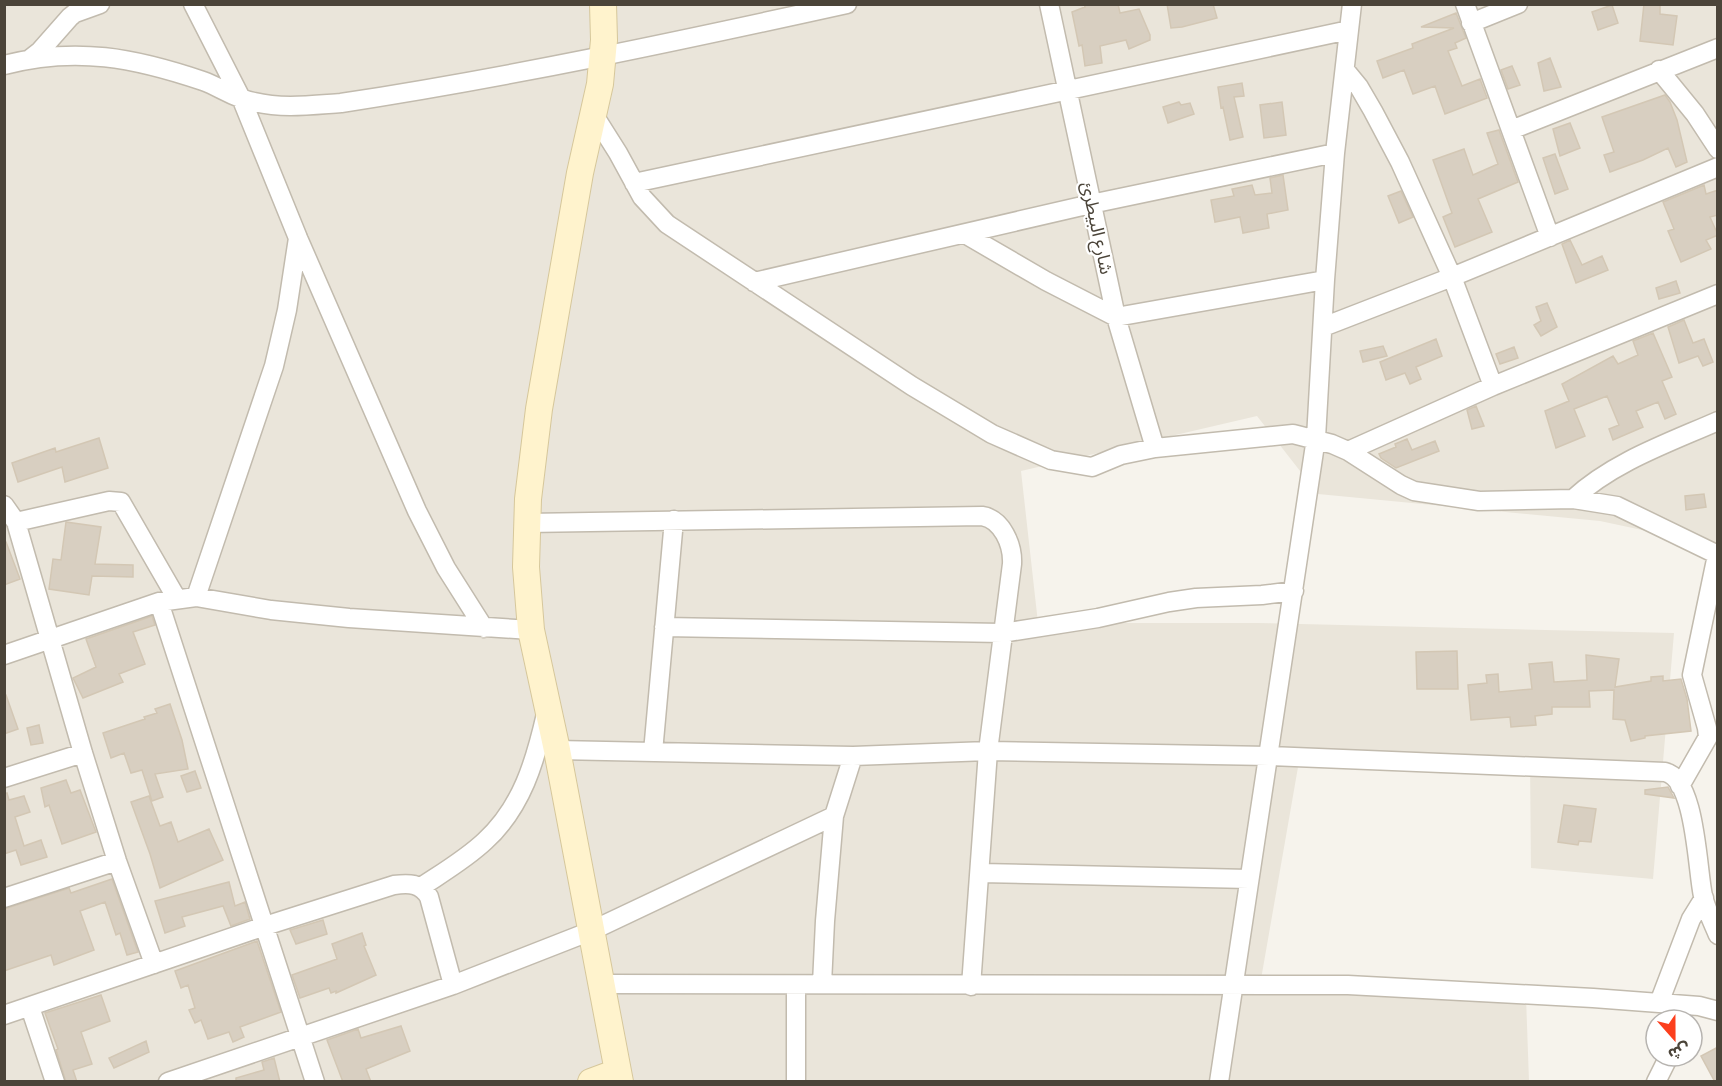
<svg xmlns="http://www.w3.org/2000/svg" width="1722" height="1086" viewBox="0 0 1722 1086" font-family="Manrope,'Noto Sans Arabic',sans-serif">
<rect width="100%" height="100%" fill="#f6f3ec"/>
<path fill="#eae5da" d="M5,5H1717V546L1600,521L1318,494L1257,416L1021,471L1038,623H1257L1674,633L1653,879L1531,868L1530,758L1301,750L1260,985L1526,997L1529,1081L5,1082Z"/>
<path fill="#d8cfc1" stroke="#d3c7b4" stroke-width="1.5" d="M1084,4H1118L1120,13L1139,9L1150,35V40L1129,49L1126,40L1100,46L1102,63L1085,66L1082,45L1079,46L1072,12L1085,7Z
M1167,4H1213L1217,18L1182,27L1171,28Z
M1644,4H1660V14L1677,16L1673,45L1640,41Z
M1612,5L1618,23L1598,30L1592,12Z
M1456,13L1466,38L1455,43L1457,48L1448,51L1462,86L1480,79L1487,98L1445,114L1435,86L1413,94L1404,70L1383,78L1377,61L1413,48L1412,44L1454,28L1421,27Z
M1550,58L1561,87L1544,91L1538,63Z
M1512,66L1520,85L1508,89L1501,70Z
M1242,83L1244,96L1234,97L1243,137L1230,140L1223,107L1221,108L1218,87Z
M1665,95L1670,102L1677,120L1687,162L1676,167L1668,148L1643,160L1610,172L1604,155L1614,152L1602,117Z
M1179,102L1181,105L1190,103L1194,114L1168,123L1163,107Z
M1282,102L1286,135L1264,138L1260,105Z
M1570,123L1580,148L1560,156L1553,129Z
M1499,130L1518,182L1478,199L1492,232L1455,247L1443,217L1452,213L1433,160L1464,149L1473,175L1498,164L1487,133Z
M1555,154L1568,189L1555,194L1543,158Z
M1283,175L1288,210L1267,214L1269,228L1243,233L1240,217L1215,222L1211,200L1234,196L1232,189L1252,185L1255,195L1272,193L1270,178Z
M1704,185L1706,194L1718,190V215L1710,217L1718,235L1706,240L1711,249L1681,262L1668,231L1674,229L1663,202Z
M1401,191L1413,217L1399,223L1388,196Z
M1570,240L1582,265L1602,256L1608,270L1576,283L1562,244Z
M1676,281L1680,293L1659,299L1656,288Z
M1547,303L1557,327L1541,336L1534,325L1541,321L1536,307Z
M1684,320L1693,343L1704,339L1713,362L1703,366L1698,356L1679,363L1668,327Z
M1653,333L1672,377L1662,381L1676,414L1665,419L1658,402L1636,411L1643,427L1613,440L1609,429L1619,425L1607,396L1574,409L1585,436L1556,448L1545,411L1569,401L1562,384L1613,356L1618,364L1638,355L1633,341Z
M1436,339L1442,356L1416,367L1421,379L1410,384L1405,373L1386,380L1380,362Z
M1383,346L1387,356L1363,362L1360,351Z
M1514,347L1518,358L1500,364L1496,354Z
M1476,406L1484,426L1472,429L1467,410Z
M99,438L108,468L65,482L62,467L18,482L12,463L55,448L56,452Z
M1407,439L1412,450L1435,441L1439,451L1396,468L1381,458L1379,454L1396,447L1395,444Z
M1704,494L1706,507L1686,510L1685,496Z
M66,522L101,527L95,564L133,565V577L92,576L89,595L49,589L53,559L61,560Z
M4,542H6L20,579L4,585Z
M152,616L155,625L133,632L145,664L119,674L123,682L83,698L73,678L96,667L86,639Z
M1457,651L1458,689H1417L1416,652Z
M1586,655L1619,659L1615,687L1651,681V677L1663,676V681L1681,679L1687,699L1691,731L1645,736V738L1631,741L1625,720L1613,719L1614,690L1589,691L1590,707H1552V714L1535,716L1536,725L1511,727L1510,717L1471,720L1468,685L1487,683L1486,675L1498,674L1499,692L1532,689L1529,664L1552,662L1554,682L1587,680Z
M4,695H6L18,729L4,734Z
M170,704L182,740L188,769L155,774L163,797L152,801L142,770L131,773L124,753L111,758L103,733L145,719L144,717L157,713L155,709Z
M39,725L43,743L31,745L27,728Z
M195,771L201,788L187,792L181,776Z
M66,780L71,793L80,790L96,832L62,844L49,805L45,807L41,788Z
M1668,787L1674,798L1645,794V790Z
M7,793L9,800L24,796L30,812L15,817L24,846L41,840L47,857L21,865L16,850L4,854V794Z
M149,796L160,826L171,822L178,842L209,829L223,860L160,888L150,854L131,802Z
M1564,805L1596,809L1591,842L1579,841L1578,845L1558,842Z
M112,879L138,952L127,955L120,933L116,935L105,902L80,911L94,950L54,965L51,955L4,971V909L69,888L71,893Z
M229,882L235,906L245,902L250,919L231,926L223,906L182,917L185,926L165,933L155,901Z
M323,920L327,934L296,944L290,930Z
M362,933L366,945L364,946L376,975L336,993V991L331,993L329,988L300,998L292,975L337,959L332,944Z
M257,941L281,1012L240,1027L244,1037L233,1042L229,1032L208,1039L201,1020L195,1023L189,1010L195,1008L188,985L181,988L175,971Z
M101,995L110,1021L81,1032L92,1064L73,1070L77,1082H66L56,1050L58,1049L45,1013Z
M401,1026L410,1051L366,1069L371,1082H343L327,1040L358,1029L361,1038Z
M146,1041L149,1052L114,1068L109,1058Z
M1718,1047V1082H1715L1701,1056Z
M274,1058L280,1082H236V1078L264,1070L262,1062Z"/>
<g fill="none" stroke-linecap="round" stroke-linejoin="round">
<g stroke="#c2bbae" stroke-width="21">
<path id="street" d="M193,4L242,100L298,238L417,511L446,568L484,628
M1049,4L1116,317L1155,448
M1465,4L1550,237
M1471,23L1518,4
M31,58L40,51L70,17L75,13L100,4
M4,65C76,46 135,58 203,81C220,87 235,99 254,102C282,109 312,105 341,103C511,77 679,41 847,4
M1345,70L1359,87L1373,111L1400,162L1452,277L1493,386
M1659,70L1695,114L1718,149
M594,115L618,153L642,197L667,224L912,386L992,434L1051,460L1092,467L1121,455L1155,448L1293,434L1332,444L1348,451L1401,485L1414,491L1479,501L1573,499L1617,506L1718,555
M1511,130L1718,48
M634,183L1349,30
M965,234L1046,281L1116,317L1325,280
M754,282L1091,204L1335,153
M1323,327L1452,277L1718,167
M1348,451L1493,386L1718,294
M1573,499C1613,462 1668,443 1718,421
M4,505L16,522L83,753L117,861L154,964
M16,522L109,501L121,502L177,599
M527,523L982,516C1002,519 1013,545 1012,564L988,751L971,986
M196,597L274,366L287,310L298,238
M159,602L315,1082
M664,627L1002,633L1098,618L1169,602L1196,598L1262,595L1294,591
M4,655L159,602L196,597L271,610L349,618L531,630
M557,750L853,756L988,751L1269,756L1665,772C1696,779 1697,869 1703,896C1706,909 1713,923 1718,935
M653,752L674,520
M4,778L83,753
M1680,786L1708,737L1707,728L1692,675L1717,555
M980,873L1249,879
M421,887C442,873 466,859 485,841C522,807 535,762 546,714
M4,898L117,861
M601,984L1348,985L1593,998L1699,1006L1718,1011
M822,984L825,921L834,816L853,756
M796,985V1082
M1659,1003L1691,919L1704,898
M30,1007L55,1082
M4,1015L265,926L394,885C409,883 421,883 429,897L453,985
M168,1082L453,985L591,931L834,816
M1219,1082L1316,438L1325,280L1335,153L1352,4
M1656,1082L1669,1056"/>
</g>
<g stroke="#d6c79b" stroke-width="28">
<path id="secondary" d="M603,4L604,40L600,84L580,173L539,409L528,499L526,567L531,630L557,750L620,1082
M591,1082L618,1072"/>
</g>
<use href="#street" stroke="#fff" stroke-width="18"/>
<use href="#secondary" stroke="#fff3cd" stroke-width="26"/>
</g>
<g text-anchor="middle" stroke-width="4.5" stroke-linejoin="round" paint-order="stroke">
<g font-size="18" fill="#4b4439" stroke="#fff">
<text transform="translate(1097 228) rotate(78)" y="6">شارع البيطرئ</text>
</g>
</g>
<rect width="1722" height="1086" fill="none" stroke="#4b4439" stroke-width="12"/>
<g transform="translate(1674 1038) rotate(159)"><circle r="28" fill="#ffffff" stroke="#b7b4b0" stroke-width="1.5"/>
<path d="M0-4.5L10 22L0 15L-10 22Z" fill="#fc3f1d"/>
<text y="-9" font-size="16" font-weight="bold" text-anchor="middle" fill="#4b4439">ش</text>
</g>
</svg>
